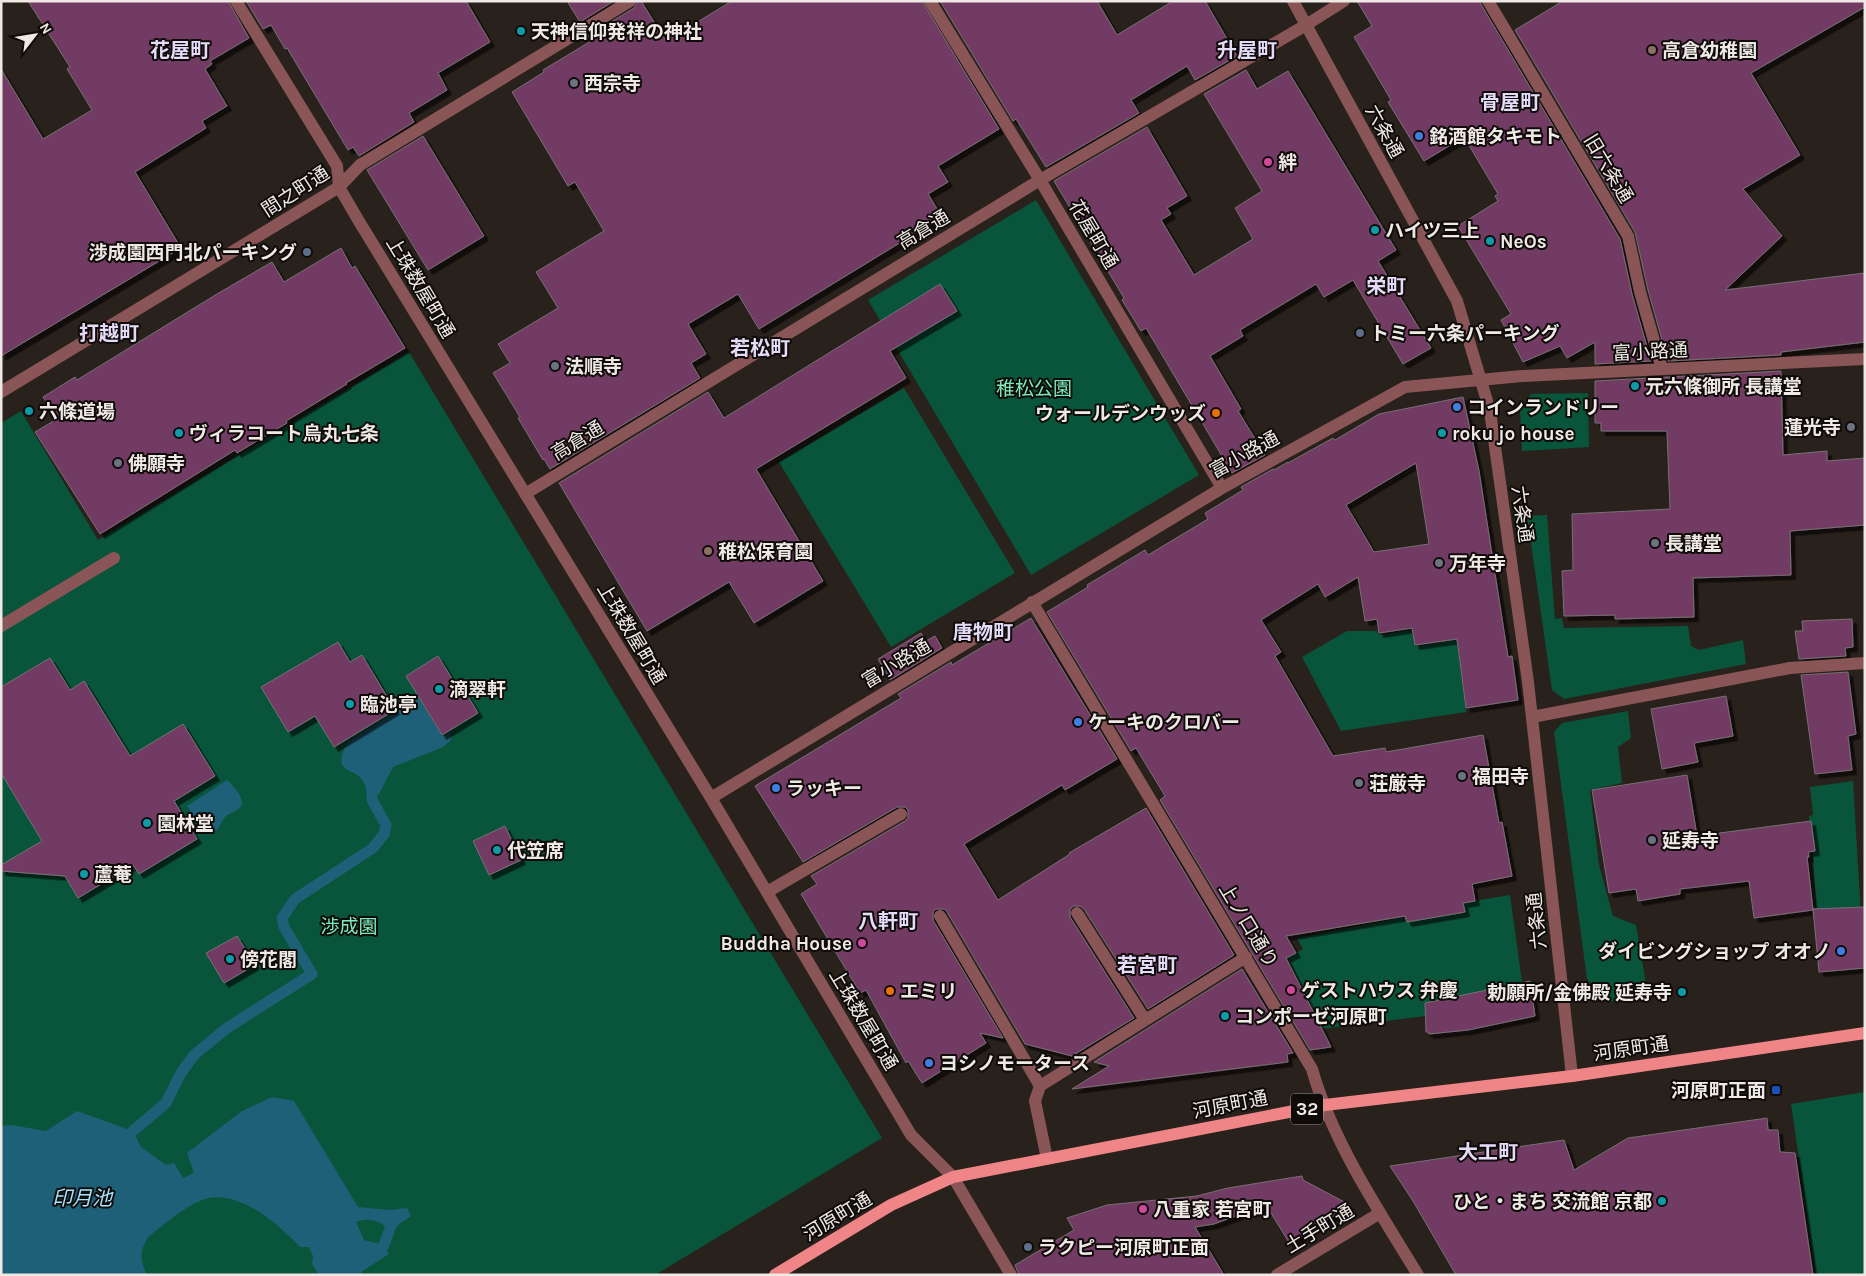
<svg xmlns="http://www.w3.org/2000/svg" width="1866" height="1276" viewBox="0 0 1866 1276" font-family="Karla,'Noto Sans JP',sans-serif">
<defs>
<filter id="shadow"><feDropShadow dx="4.5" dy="4.5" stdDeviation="0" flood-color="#0009"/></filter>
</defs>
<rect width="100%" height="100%" fill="#29211b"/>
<path fill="#08553b" d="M1036,200L1199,475L1031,575L868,300Z
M409,352L882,1138L655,1275H1V423L21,411L98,540Z
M904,388L1015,573L891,647L779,462Z
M1588,393L1589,447L1522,451L1520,410L1531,394Z
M1547,515L1555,619L1562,618L1564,628L1688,626L1691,646L1699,650L1743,640L1746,664L1564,699L1552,690L1527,516Z
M1455,626L1466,712L1341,731L1302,657L1347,631H1377L1379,635L1411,630L1415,646L1439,643L1438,628Z
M1628,711L1631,738L1618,747L1622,783L1590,790L1599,865L1613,916L1636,925L1648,996L1607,1002L1587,979L1554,732L1562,723Z
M1853,781L1861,916L1817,919L1812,840L1809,816L1813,815L1810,787Z
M1510,895L1522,982L1466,995L1426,1016L1312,1030L1310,1005L1288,958L1303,949L1297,938L1406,917L1407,922L1465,912L1463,903Z
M1865,1092V1275H1816L1791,1104Z"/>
<path fill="#1e6078" d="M418,697L442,736L450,732L451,740L443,747L393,767L379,794L367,795C366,791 366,786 364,783C356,765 330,777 347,743Z
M227,780C234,787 250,802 237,810C233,813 229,813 226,816C222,820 220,826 217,830L203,831L187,806Z
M272,1097L294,1101L358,1207L390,1210L407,1208L411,1216L399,1224L395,1230L389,1231C382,1221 368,1217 356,1222L364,1240L384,1245L389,1254L361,1272L362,1275H319L312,1264L313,1256L309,1247H300C278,1224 242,1192 209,1198C189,1202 164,1225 148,1237C139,1253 140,1259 147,1275H1V1126L11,1125L46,1131L77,1111L133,1131L141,1147L166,1165L174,1163L183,1178L194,1173L187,1153L242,1111Z"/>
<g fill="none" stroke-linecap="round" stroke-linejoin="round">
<path stroke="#1e6078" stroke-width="11" d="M133,1131L166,1103L181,1073L194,1055L227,1028L312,974L284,927L282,918L295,899L373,848L384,834L386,825L372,800V794
M384,1245L389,1231"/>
</g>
<path fill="#723b63" stroke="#796f76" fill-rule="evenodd" filter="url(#shadow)" d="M28,1H228L249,38L210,61L212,64L205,69L227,106L202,121L206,128L135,172L181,248L1,356V69L43,139L92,110L67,69L70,67Z
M246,1H466L490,42L438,73L447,90L409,113L414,122L359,156L353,147L348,150L287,48L285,49L271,25L263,29Z
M567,1H614L580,22Z
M638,1H641L666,41L732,1H922L999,129L938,166L948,182L928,194L942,217L759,329L738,294L688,324L706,354L691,363L700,378L550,469L544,459L543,460L518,418L520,417L493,373L510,363L498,344L558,308L536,272L604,231L575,182L568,186L512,92L544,72L543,70L591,41L588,36L634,8Z
M940,1H1097L1117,35L1173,1H1205L1237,56L1195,80L1187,66L1131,100L1139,113L1046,167L1016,119L1013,121Z
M1357,1H1479L1620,239L1632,294L1651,361L1595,364V342L1567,358L1560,346L1523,362L1501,320L1511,314L1458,226L1498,201L1495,196L1498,194L1464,137L1424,161L1388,102L1391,100L1354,37L1372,26Z
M1563,1H1865V7L1751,73L1800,155L1743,189L1782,236L1725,290L1865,273V342L1781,352V355L1668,361L1648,290L1635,232L1515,30Z
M1246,70L1257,89L1288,71L1396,250L1378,261L1431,348L1403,364L1353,280L1324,297L1316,284L1240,330L1243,336L1210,356L1241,409L1238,411L1265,455L1232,473L1146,328L1141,331L1122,300L1124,298L1054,181L1147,127L1187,196L1167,208L1171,214L1161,220L1194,275L1253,239L1235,208L1262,191L1204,94Z
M423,136L484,236L428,270L367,170Z
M341,248L352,268L355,266L405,348L346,383L347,384L286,421L287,423L237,453L235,450L100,534L35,432L57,419L43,397L75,377L77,380L217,294L272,262L284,282Z
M940,284L957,311L890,351L906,378L756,469L823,581L754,623L729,582L647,631L559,483L708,392L724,418Z
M1781,371L1783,455L1827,451V461L1865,458V525L1790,531L1791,575L1693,578L1694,617L1615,619V615L1564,616L1562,571L1573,570L1572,514L1670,509L1667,431H1601V423H1595V381Z
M1463,397L1479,471L1508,657L1512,656L1518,700L1466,708L1457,639L1415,645L1412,628L1379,633L1377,619L1365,621L1358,577L1325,597L1318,584L1261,620L1281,652L1275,656L1333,756L1385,748L1386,752L1483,735L1499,823L1502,822L1512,876L1472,884L1475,901L1463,903L1465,912L1407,922L1405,916L1286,936L1296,953L1286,958L1331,1047L1310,1050L1160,800L1165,796L1136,748L1131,751L1047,612L1088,587L1087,585L1145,550L1148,555L1208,519L1205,513L1243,490L1241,487L1273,469L1274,470L1288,462V463L1333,438L1335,440L1379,414ZM1416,463L1429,544L1374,552L1346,505Z
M1031,618L1117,759L1065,790L1062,785L964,844L998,900L1070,854L1069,853L1146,808L1234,955L1148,1009L1084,909L1080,906H1073L1070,910V917L1134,1018L1072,1056L1025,1044L947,912L944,909H936L933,912V920L1003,1038L980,1033L986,1043L922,1083L908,1061L906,1063L866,990L860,993L801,894L817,884L811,876L905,821L908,818V810L905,807H897L803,862L755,786L901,698L898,694L951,662L952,665Z
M1852,619L1853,647L1845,648L1846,656L1799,659L1795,631H1803L1802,621Z
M921,633L926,641L935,636L942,648L890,680L878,659Z
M338,642L350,662L362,655L395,710L334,747L315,716L288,732L261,687Z
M438,656L454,682L458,680L478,713L442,735L406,676Z
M50,658L70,690L84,681L130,756L183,724L215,776L174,801L197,839L139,874L133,865L78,898L65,876L1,871V865L42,841L1,773V687Z
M1848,672L1856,734L1848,736L1852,770L1815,774L1801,675Z
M1726,696L1733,736L1694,743L1698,762L1662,769L1651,709Z
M1687,775L1697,836L1811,821L1815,851L1808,852L1809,857H1807L1813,910L1754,918L1749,881L1680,889V894L1638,901L1636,889L1609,893L1592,790Z
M505,826L521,860L489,875L473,841Z
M1865,907V968L1819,972L1813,909Z
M237,936L255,965L224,983L206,953Z
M1242,969L1293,1053L1287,1054L1288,1062L1072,1089L1109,1066L1094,1062Z
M1530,981L1535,1016L1468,1030L1429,1034L1428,1032H1426L1425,1003Z
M1767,1118L1768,1130H1778L1780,1152L1795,1153L1813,1275H1456L1413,1201L1390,1166L1564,1140L1574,1170L1628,1138Z
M1302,1176L1303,1180L1350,1205L1290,1244L1266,1205L1214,1224L1195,1227L1224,1275H1019L1015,1265L1074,1230L1067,1218L1107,1205L1197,1196L1228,1188Z"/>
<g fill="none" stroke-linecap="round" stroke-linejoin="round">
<path stroke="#895556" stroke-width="12" d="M236,1L337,166L339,187L357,218L711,798L911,1135L953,1177L1011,1275
M930,1L1040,180L1222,488
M1293,1L1457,301L1490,411L1528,682L1572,1076
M1488,1L1628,236L1640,292L1662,369
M1,392L339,187L360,165L630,1
M525,494L1040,180L1306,25L1344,1
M1032,602L1312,1069C1333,1143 1378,1209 1418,1275
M1,626L114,558
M1532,717L1790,668L1865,663
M711,798L1222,488L1405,387L1522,376L1865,359
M767,892L901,814
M1077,913L1145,1020
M940,916L1040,1086
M1047,1159L1035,1101L1040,1086L1246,957
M1277,1275L1380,1213"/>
<path stroke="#f08587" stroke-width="12" d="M775,1275L891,1205L953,1177L1325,1105L1572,1076L1865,1033"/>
</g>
<g fill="#0f9aa8" stroke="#0f0b09" stroke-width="2">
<circle cx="521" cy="31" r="5"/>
<circle cx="1375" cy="230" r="5"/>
<circle cx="1490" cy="241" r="5"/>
<circle cx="1635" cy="386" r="5"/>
<circle cx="29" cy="411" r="5"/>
<circle cx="179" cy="433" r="5"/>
<circle cx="1442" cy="433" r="5"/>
<circle cx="439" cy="689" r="5"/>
<circle cx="350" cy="704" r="5"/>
<circle cx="147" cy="823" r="5"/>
<circle cx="497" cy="850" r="5"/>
<circle cx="84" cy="874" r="5"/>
<circle cx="230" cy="959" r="5"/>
<circle cx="1682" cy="992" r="5"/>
<circle cx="1225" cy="1016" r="5"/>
<circle cx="1662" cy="1201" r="5"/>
</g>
<g fill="#8d6e63" stroke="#0f0b09" stroke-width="2">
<circle cx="1652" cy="50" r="5"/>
<circle cx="708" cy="551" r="5"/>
</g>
<g fill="#6b7280" stroke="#0f0b09" stroke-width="2">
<circle cx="574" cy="83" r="5"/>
<circle cx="555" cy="366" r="5"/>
<circle cx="1851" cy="427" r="5"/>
<circle cx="118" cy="463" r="5"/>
<circle cx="1655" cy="543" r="5"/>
<circle cx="1439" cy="563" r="5"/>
<circle cx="1462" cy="776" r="5"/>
<circle cx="1359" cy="783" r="5"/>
<circle cx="1652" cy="840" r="5"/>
</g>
<g fill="#3f7fe0" stroke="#0f0b09" stroke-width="2">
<circle cx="1419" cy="136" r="5"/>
<circle cx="1457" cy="407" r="5"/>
<circle cx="1078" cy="722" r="5"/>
<circle cx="776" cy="788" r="5"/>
<circle cx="1841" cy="951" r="5"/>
<circle cx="929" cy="1063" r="5"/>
</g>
<g fill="#d1479c" stroke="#0f0b09" stroke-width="2">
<circle cx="1268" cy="162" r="5"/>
<circle cx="862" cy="943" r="5"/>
<circle cx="1291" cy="990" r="5"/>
<circle cx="1143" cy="1209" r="5"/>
</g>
<g fill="#5c6f8a" stroke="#0f0b09" stroke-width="2">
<circle cx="307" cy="252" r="5"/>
<circle cx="1360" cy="333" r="5"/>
<circle cx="1028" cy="1247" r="5"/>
</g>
<g fill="#e8710a" stroke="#0f0b09" stroke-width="2">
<circle cx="1216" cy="413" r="5"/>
<circle cx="890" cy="991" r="5"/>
</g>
<rect fill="#1a4fb4" stroke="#0f0b09" stroke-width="2" x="1771" y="1085" width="10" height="10" rx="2.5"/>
<g text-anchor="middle" stroke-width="4" stroke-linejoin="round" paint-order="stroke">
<rect fill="#0f0b09" stroke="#aba6a3" stroke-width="1" x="1291" y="1093.5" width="32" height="31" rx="4"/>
<g font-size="18" font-weight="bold" fill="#eee9e5">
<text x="1307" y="1115">32</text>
</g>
<g font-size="19" font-weight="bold" fill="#eee9e5" stroke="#0f0b09" text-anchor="start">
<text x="531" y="38">天神信仰発祥の神社</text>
<text x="1662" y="57">高倉幼稚園</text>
<text x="584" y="90">西宗寺</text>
<text x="1429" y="143">銘酒館タキモト</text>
<text x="1278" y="169">絆</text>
<text x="1385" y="237">ハイツ三上</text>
<text x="1500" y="248">NeOs</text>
<text x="297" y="259" text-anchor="end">渉成園西門北パーキング</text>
<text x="1370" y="340">トミー六条パーキング</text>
<text x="565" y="373">法順寺</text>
<text x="1645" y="393">元六條御所 長講堂</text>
<text x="1467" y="414">コインランドリー</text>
<text x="39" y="418">六條道場</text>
<text x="1206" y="420" text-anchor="end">ウォールデンウッズ</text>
<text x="1841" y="434" text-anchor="end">蓮光寺</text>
<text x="189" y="440">ヴィラコート烏丸七条</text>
<text x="1452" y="440">roku jo house</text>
<text x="128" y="470">佛願寺</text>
<text x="1665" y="550">長講堂</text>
<text x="718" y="558">稚松保育園</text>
<text x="1449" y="570">万年寺</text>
<text x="449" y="696">滴翠軒</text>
<text x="360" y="711">臨池亭</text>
<text x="1088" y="729">ケーキのクロバー</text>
<text x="1472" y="783">福田寺</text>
<text x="1369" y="790">荘厳寺</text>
<text x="786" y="795">ラッキー</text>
<text x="157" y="830">園林堂</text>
<text x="1662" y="847">延寿寺</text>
<text x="507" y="857">代笠席</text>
<text x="94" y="881">蘆菴</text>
<text x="852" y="950" text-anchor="end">Buddha House</text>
<text x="1831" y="958" text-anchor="end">ダイビングショップ オオノ</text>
<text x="240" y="966">傍花閣</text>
<text x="1301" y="997">ゲストハウス 弁慶</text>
<text x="900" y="998">エミリ</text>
<text x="1672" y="999" text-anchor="end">勅願所/金佛殿 延寿寺</text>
<text x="1235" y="1023">コンポーゼ河原町</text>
<text x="939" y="1070">ヨシノモータース</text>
<text x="1766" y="1097" text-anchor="end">河原町正面</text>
<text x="1652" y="1208" text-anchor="end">ひと・まち 交流館 京都</text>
<text x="1153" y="1216">八重家 若宮町</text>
<text x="1038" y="1254">ラクピー河原町正面</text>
</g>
<g font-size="19" fill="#eee9e5" stroke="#0f0b09">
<text transform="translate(1385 131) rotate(61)" y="7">六条通</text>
<text transform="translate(1609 168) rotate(59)" y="7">旧六条通</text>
<text transform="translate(295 191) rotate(-33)" y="7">間之町通</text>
<text transform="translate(923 229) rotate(-31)" y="7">高倉通</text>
<text transform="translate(1094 234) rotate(59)" y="7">花屋町通</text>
<text transform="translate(421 287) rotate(59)" y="7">上珠数屋町通</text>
<text transform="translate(1650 351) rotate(-3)" y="7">富小路通</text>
<text transform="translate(577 440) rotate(-31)" y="7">高倉通</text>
<text transform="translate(1244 454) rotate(-29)" y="7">富小路通</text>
<text transform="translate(1523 514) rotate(82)" y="7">六条通</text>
<text transform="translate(632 633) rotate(59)" y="7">上珠数屋町通</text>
<text transform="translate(896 663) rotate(-31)" y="7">富小路通</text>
<text transform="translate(1536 921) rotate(-96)" y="7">六条通</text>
<text transform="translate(1249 925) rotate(59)" y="7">上ノ口通り</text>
<text transform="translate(864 1019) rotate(59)" y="7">上珠数屋町通</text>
<text transform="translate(1631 1048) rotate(-8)" y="7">河原町通</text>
<text transform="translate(1230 1104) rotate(-11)" y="7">河原町通</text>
<text transform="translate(837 1216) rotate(-31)" y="7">河原町通</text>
<text transform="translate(1319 1228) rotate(-31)" y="7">土手町通</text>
</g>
<g font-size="19" fill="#7cebbb" stroke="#0f0b09">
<text x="1034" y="395">稚松公園</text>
<text x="349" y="933">渉成園</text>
</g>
<g font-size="20" font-weight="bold" fill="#e3dbf8" stroke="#0f0b09">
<text x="180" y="57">花屋町</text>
<text x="1247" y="57">升屋町</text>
<text x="1510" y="109">骨屋町</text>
<text x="1386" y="293">栄町</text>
<text x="109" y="340">打越町</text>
<text x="760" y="355">若松町</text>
<text x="983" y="639">唐物町</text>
<text x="888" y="928">八軒町</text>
<text x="1147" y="972">若宮町</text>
<text x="1488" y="1159">大工町</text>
</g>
<g font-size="20" font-style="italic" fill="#a3e3ff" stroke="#0f0b09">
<text x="82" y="1205">印月池</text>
</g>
</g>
<rect width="1866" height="1276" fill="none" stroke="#eee9e5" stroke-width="5"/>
<g transform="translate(35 35) rotate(59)" stroke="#0f0b09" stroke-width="4" paint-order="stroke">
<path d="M0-4L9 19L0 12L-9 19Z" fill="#eee9e5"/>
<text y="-8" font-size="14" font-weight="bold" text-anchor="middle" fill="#eee9e5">N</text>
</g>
</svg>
